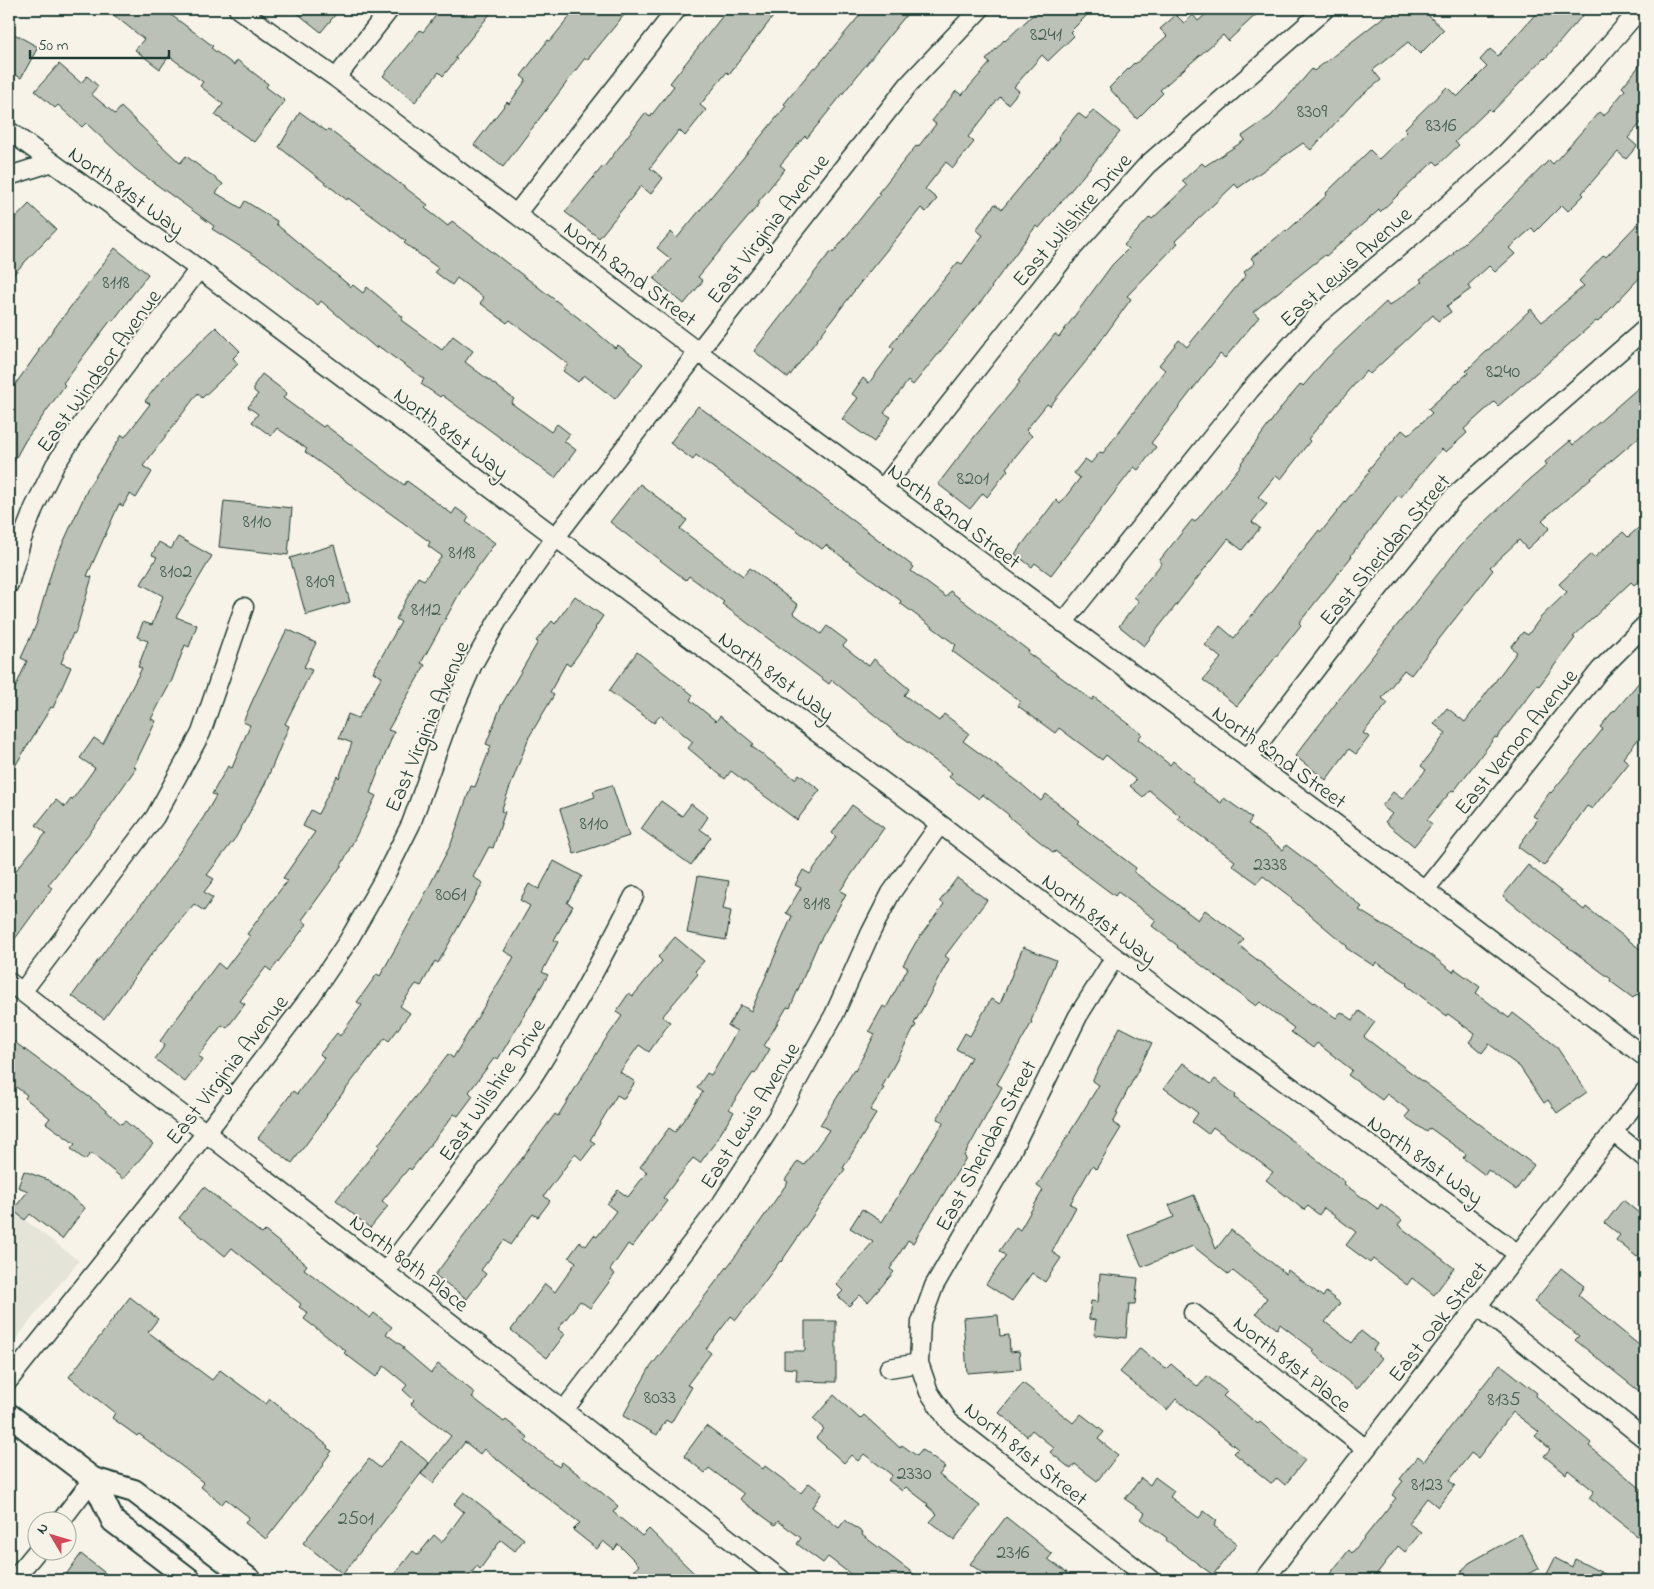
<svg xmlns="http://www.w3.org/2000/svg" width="1654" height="1589" viewBox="0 0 1654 1589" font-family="'Indie Flower',sans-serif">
<rect width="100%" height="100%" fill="#f7f3e8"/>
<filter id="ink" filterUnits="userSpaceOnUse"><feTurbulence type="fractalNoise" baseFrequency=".02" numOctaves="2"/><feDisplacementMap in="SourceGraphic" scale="10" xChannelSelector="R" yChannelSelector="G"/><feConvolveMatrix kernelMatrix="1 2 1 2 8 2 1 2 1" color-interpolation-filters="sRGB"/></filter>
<g filter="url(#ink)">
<path fill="#e5e4d9" d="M9,1208L79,1261L44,1303L9,1348Z"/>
<path fill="#bbc1b6" stroke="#1f3d34" d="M106,9H163L213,46L211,48L234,65L237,60L268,84L266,87L285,101L254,142L215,115L223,104L200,86L203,82L169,56L160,69L135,50L144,39Z
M292,9H340L321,32Z
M441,9H494L455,58L457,59L443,76L439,72L415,102L383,76L420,30L423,32Z
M576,9H617L624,15L587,60L585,58L503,167L474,145L507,102L509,104L526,80L521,76L548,40L550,41Z
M728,9H779L729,74L727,72L700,105L706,110L685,136L679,130L650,168L663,178L651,194L641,186L599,238L565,212L603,166L604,167L645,113L650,117L674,86L670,83Z
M865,9H911L807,138L805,136L780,165L785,169L758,202L760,203L698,277L703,281L684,304L654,279L671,259L657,248L671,232L677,238L786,106L784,104L814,67L816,68Z
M1039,9H1093L1070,32L1074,36L1048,61L1042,55L1014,87L1019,91L1008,104L1000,97L968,137L974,142L953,168L946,162L925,189L937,199L926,212L921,208L864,278L788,378L754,351L831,251L833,253L880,194L878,193L916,146L918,147L936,124L932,121L956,91L962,95L990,63L986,60L1004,40L1005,41Z
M1212,9H1262L1228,41L1223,35L1160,90L1163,93L1137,119L1109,88L1134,63L1135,64L1167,36L1160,29L1176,15L1184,23L1193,15L1198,21Z
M1391,9H1437L1429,16L1444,30L1420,54L1408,42L1373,70L1381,80L1356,100L1311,150L1303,143L1238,188L1235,184L1175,241L1178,243L1127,296L1131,299L1087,360L1050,406L1047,404L1026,430L1032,436L1006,468L1008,470L987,497L983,493L970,509L938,484L975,436L1020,382L1018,381L1055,334L1059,337L1112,265L1128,249L1124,245L1150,217L1152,219L1187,186L1182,181L1202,163L1205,166L1245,140L1242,136L1271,116L1312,69L1314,71L1381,19Z
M1540,9H1588L1545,59L1544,58L1492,112L1489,109L1455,142L1459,145L1438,165L1434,161L1380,212L1379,210L1326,256L1325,255L1253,312L1259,317L1225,358L1220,354L1151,443L1156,447L1138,470L1134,467L1051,575L1035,563L1032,567L1015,554L1056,500L1060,504L1080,478L1074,473L1085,459L1091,463L1100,452L1103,453L1165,370L1159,365L1179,340L1187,347L1246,275L1244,272L1255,263L1251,258L1286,230L1287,231L1327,195L1326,193L1370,150L1379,159L1407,132L1404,129L1447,87L1457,97L1487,67L1480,60L1490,49L1498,56Z
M9,31L38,47L21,78L9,71Z
M1645,59V118L1628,138L1637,146L1626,159L1618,152L1582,193L1584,195L1568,211L1562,205L1535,232L1532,228L1509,248L1515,254L1495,272L1489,266L1468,285L1471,289L1447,306L1451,312L1438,321L1433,315L1370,374L1366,371L1308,439L1310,441L1281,479L1276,475L1258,497L1267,504L1252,522L1260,528L1242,550L1228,539L1144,646L1119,626L1139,601L1134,597L1162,563L1159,561L1192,520L1195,522L1242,464L1241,463L1283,405L1301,384L1303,386L1327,358L1386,302L1389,306L1422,282L1420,279L1454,254L1453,253L1502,208L1549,160L1553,164L1599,112L1604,116L1625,90L1622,87Z
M59,64L81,83L87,76L98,86L91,94L115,114L121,107L180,163L186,156L223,184L216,193L241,208L245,201L277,221L276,224L351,287L353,285L363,293L367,287L403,317L401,320L442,350L453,336L473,351L465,362L514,399L511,403L551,432L557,424L570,434L564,441L576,450L555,478L442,395L440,397L421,384L424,379L378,346L377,349L321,301L318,305L268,264L212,229L214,226L135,169L86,123L82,127L58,105L55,108L35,91Z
M1093,110L1120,132L1039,228L1036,226L991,287L992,288L913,385L908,381L884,413L891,417L874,442L842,419L858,398L852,394L863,378L869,383L894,349L890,346L958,262L962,264L983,235L976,230L995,204L1002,209L1060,139L1058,137L1078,113L1086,119Z
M300,112L326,131L328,129L374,164L428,205L425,208L448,226L452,221L589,326L615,348L618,345L643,364L615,399L584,375L578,382L563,371L568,364L510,320L507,323L480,303L484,298L457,278L452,285L435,272L438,268L404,243L406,241L348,198L347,200L279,147Z
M29,204L56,229L9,279V225Z
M1645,216V272L1598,322L1596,321L1498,406L1494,402L1464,429L1467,433L1446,452L1442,449L1401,497L1398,495L1351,555L1352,556L1299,623L1301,625L1237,706L1203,680L1221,658L1205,645L1220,626L1234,638L1319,530L1321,532L1370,471L1368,470L1402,430L1408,435L1432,413L1428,409L1468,373L1466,371L1531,309L1542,322L1584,286L1579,281L1604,255L1606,257Z
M115,248L148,274L113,321L111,320L63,383L65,385L25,441L9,470V393L39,351L38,350Z
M216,327L240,351L233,358L238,364L202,398L198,393L143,466L152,472L136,498L130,494L123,506L119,504L87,576L92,577L75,634L73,633L61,663L71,667L53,708L51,707L9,776V702L27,661L21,658L36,625L54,563L89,486L122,435L125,437L150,404L145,401L163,378Z
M262,374L287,393L283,398L323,427L325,425L404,485L407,481L452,514L456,508L469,517L466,522L495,543L463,587L421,663L425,665L388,730L394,732L370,793L376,796L341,866L302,920L307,924L271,971L266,967L240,1001L245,1004L227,1028L222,1025L198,1056L203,1059L185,1082L155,1059L165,1045L160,1041L218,963L225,969L250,936L247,934L287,881L283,878L315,832L303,826L311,810L318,814L337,776L339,778L352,743L339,738L348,714L358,718L382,677L373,672L401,622L396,619L418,577L424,580L442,556L428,546L430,542L305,452L307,449L277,428L271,436L252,422L258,414L248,407L258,394L254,391V385Z
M1645,382V432L1542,520L1550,528L1527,549L1519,540L1490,567L1493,570L1411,675L1404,670L1382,698L1388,703L1363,733L1369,737L1356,754L1349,749L1326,780L1295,756L1337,702H1336L1461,545L1527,482L1547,465L1545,462L1570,441L1573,445Z
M698,406L811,488L914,567L911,571L946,597L950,591L1029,651L1028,653L1092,700L1094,697L1142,734L1138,739L1170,765L1173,761L1194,779L1192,782L1221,803L1224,798L1252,818L1248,824L1283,850L1286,845L1310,863L1362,907L1359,910L1430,954L1453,972L1455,969L1480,987L1476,993L1509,1018L1513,1013L1556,1046L1587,1092L1557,1113L1548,1100L1544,1103L1520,1067L1489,1044L1482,1053L1469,1042L1475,1034L1448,1014L1447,1016L1406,985L1408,983L1376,962L1374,966L1346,948L1347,946L1291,899L1292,898L1263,876L1257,883L1232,865L1235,861L1178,819L1180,816L1149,790L1143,797L1130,786L1136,780L1106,755L1102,760L1059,728L1055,733L1018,706L1021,702L952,651L956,645L900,603L901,601L826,545L822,549L696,455L693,460L670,443Z
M640,484L687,520L680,529L743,576L750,568L798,605L793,613L821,634L827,626L847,641L843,646L869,666L874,659L909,689L904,695L939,721L944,714L969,733L963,741L1020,783L1041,801L1046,794L1079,821L1077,823L1136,868L1134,872L1198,920L1205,910L1244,939L1239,945L1247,952L1313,1003L1314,1002L1336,1018L1341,1012L1353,1020L1359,1011L1375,1022L1364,1037L1534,1165L1516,1190L1488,1170L1485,1175L1463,1158L1466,1154L1430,1128L1427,1132L1405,1117L1410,1111L1387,1094L1382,1100L1348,1075L1352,1070L1317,1043L1313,1048L1291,1032L1294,1028L1260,1002L1256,1006L1177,947L1178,946L1152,926L1156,920L1118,892L1115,896L1055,851L1054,853L1008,816L1009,815L982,794L979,799L949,777L952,773L894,731L832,680L829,684L722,604L724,602L689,576L686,580L610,522Z
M224,501L292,508L288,555L219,547Z
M1645,522V576L1634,585L1631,582L1573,637L1575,638L1539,686L1537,685L1497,738L1495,737L1454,791L1452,790L1427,820L1432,824L1414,846L1385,822L1392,814L1382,806L1393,792L1402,799L1426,770L1421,766L1446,733L1434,724L1447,708L1465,722L1517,652L1511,647L1523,632L1528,635L1541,617L1567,592L1559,584L1591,554L1594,558L1623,532L1628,537Z
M178,537L212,556L176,617L197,625L189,647L185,645L172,680L151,719L156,721L134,766L136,768L99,821L48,885L52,888L9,947V879L46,833L36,825L56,800L65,807L71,799L72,800L95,768L80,758L94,738L103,744L142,668L138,667L148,641L137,637L143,622L152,625L163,596L141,584L157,557L152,555L159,542L171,549Z
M334,545L350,602L306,615L290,558Z
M575,596L603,616L595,628L596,629L570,666L566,663L550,692L554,695L529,737L501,811L505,812L493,848L489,847L473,877L483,883L438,963L435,961L421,986L416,984L400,1006L410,1013L389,1041L385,1038L326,1115L327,1116L292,1163L258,1138L293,1091L297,1094L324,1058L320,1054L337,1033L340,1036L362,1005L357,1002L377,974L380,976L420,904L451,844L471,786L475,787L491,746L486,744L501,706L538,642L536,641L552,621L555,624Z
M287,629L316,643L304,667L312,670L285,724L289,726L265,784L236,837L207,875L214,879L204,892L213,898L204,911L194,904L150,956L104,1019L72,996L115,937L153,890L203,818L216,796L212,794L228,766L232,768L250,725L243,722L255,695Z
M637,652L693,695L690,700L716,721L720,716L754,744L751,746L795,779L799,774L820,790L797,820L731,771L725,779L688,748L693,742L660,715L654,723L609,691Z
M1645,675V731L1623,758L1629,763L1592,809L1587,806L1544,866L1518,847L1538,819L1533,816L1550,792L1551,793L1603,729L1600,727L1614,710L1615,711Z
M612,785L629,836L574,854L560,809L595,797L593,791Z
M661,801L682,816L691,804L708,817L700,829L711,837L691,865L641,829Z
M852,805L884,828L840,891L846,894L817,946L790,1008L787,1007L764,1046L770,1049L755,1074L753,1073L729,1109L734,1112L714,1144L700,1163L693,1158L663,1198L667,1201L632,1247L628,1244L610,1270L615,1274L590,1308L580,1301L558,1329L565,1334L547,1358L511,1330L545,1284L555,1292L576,1262L569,1257L580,1242L586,1246L594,1235L597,1237L616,1211L607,1204L618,1190L628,1197L647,1172L640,1167L669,1128L675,1132L703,1092L697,1088L707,1073L711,1075L737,1031L728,1026L741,1005L751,1011L792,916L786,913L801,888L795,885L803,870L810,874L836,837L832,833Z
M554,861L582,876L567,903L573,906L554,940L558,942L542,972L548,975L498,1059L495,1057L469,1092L473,1096L458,1116L454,1114L411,1170L409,1168L382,1201L388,1206L370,1228L336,1200L380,1146L378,1145L448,1054L453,1058L514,957L504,951L530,906L520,900L529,884L539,889Z
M1528,865L1584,910L1586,907L1645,953V1000L1637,994L1633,998L1610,981L1611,979L1549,933L1503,896Z
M698,876L729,881L723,909L731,911L726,940L687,933Z
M957,878L987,900L945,956L949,959L914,1024L916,1025L882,1087L884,1088L870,1110L876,1114L843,1168L845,1169L781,1262L780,1261L736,1320L731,1316L706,1349L711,1353L687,1385L692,1387L671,1423L666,1420L657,1435L623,1416L649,1369L741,1249L788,1182L785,1180L798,1161L804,1165L829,1130L820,1125L854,1070L855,1071L875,1034L869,1031L883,1006L886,1008L908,968L903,965L916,942L944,904L940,901Z
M675,937L704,961L695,971L698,974L662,1017L670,1022L649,1052L639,1045L620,1072L635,1082L624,1099L617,1095L590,1140L595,1143L582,1160L575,1154L544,1196L550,1201L538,1217L533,1214L510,1245L504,1240L481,1270L486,1274L467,1299L435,1275L555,1114L558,1116L605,1040L622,1016L616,1012L629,993L633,996L662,961L658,957Z
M1023,947L1056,960L1031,1021L1032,1022L997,1084L1002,1087L964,1156L966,1158L913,1243L908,1240L890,1269L894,1272L868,1302L860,1295L849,1306L838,1296L843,1291L836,1284L873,1242L850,1228L862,1209L882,1222L944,1122L937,1119L971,1057L956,1049L965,1033L970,1036L991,999L1000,1004Z
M1120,1027L1152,1043L1116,1113L1118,1114L1113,1123L1121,1128L1096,1169L1092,1166L1070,1204L1076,1207L1052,1252L1061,1258L1045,1282L1032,1273L1012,1301L986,1284L1006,1256L999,1251L1016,1227L1020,1230L1043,1190L1037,1186L1099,1085L1092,1081Z
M9,1038L96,1102L121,1124L125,1121L153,1144L123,1179L91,1153L85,1160L71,1149L75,1144L46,1123L50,1118L25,1098L27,1095L9,1082Z
M1183,1063L1211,1084L1215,1079L1236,1095L1235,1098L1296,1143L1345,1182L1344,1184L1378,1209L1381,1204L1402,1220L1398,1225L1454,1268L1434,1295L1412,1278L1407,1285L1373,1259L1370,1263L1346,1245L1356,1232L1324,1208L1319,1215L1308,1206L1304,1210L1266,1180L1273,1172L1213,1127L1208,1134L1192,1122L1198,1113L1164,1088Z
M24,1171L48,1180L85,1208L62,1239L30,1214L25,1220L13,1210L28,1191L18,1187Z
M204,1187L262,1234L265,1231L307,1265L304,1269L370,1318L374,1313L392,1327L386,1334L404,1347L403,1349L431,1373L438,1364L475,1393L472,1397L504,1422L506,1420L528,1437L525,1441L559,1467L562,1462L595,1487L618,1506L613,1512L642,1536L649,1529L701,1580H642L633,1572L639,1565L618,1544L614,1550L603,1541L597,1549L573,1530L580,1523L484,1449L480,1454L465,1442L433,1483L421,1474L451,1436L411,1404L414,1400L403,1390L407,1385L384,1366L376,1377L344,1353L346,1351L304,1319L308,1313L299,1307L301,1304L232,1248L225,1256L179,1218Z
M1194,1195L1216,1249L1231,1230L1286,1274L1288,1270L1323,1297L1326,1292L1340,1303L1325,1322L1352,1343L1361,1331L1377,1344L1373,1350L1382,1358L1357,1389L1312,1352L1314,1350L1280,1324L1277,1329L1256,1313L1267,1298L1233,1271L1229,1275L1193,1246L1142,1267L1129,1235L1174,1217L1169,1205Z
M1623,1200L1645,1218V1248L1637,1257L1616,1240L1620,1235L1605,1223Z
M1561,1268L1584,1286L1578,1295L1645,1350V1396L1575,1340L1579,1336L1534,1302Z
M1100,1274L1138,1278L1135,1304H1129L1126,1338L1094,1335L1096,1320L1089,1319L1091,1301L1098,1302Z
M130,1297L158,1319L148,1332L212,1380L220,1370L266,1404L270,1399L328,1446L327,1448L332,1451L323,1463L324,1465L266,1539L245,1523L249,1517L226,1499L222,1504L201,1487L204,1483L139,1434L137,1436L112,1418L115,1413L69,1377Z
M998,1315L1000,1336L1009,1335L1010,1352L1019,1351L1021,1369L967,1373L963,1318Z
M805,1321H836V1382L796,1381L797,1369L784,1368V1351H805Z
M1140,1348L1166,1369L1171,1364L1198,1387L1207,1376L1227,1392L1223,1396L1258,1424L1260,1422L1305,1460L1285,1485L1277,1478L1272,1484L1234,1453L1238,1449L1176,1399L1167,1410L1120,1372Z
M1500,1364L1537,1393L1535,1396L1591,1443L1589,1446L1645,1492V1542L1589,1498L1594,1491L1568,1470L1566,1474L1544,1456L1550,1449L1535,1436L1539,1432L1513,1412L1478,1458L1471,1453L1449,1481L1455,1485L1438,1507L1427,1498L1408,1523L1421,1532L1405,1552L1398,1546L1372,1580H1325L1349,1550L1352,1553L1396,1498L1392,1495L1403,1481L1400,1479L1418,1456L1424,1461Z
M1023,1383L1073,1423L1081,1414L1104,1432L1098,1439L1118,1455L1097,1481L1075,1464L1071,1469L1050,1452L1054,1448L1032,1430L1027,1436L999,1413Z
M834,1395L860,1419L864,1415L900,1448L902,1445L917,1456L922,1450L945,1467L939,1475L980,1506L954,1540L930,1522L937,1514L927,1505L928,1504L906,1487L902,1491L888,1480L892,1475L864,1454L858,1461L851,1455L844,1463L816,1438L824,1429L813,1419Z
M706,1426L763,1469L765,1466L801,1493L809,1483L822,1493L812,1507L839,1528L845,1520L863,1533L862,1535L922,1580H858L828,1557L823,1563L797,1544L801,1538L778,1521L775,1525L740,1499L744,1494L709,1468L705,1473L684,1456Z
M402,1441L429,1463L343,1574L303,1543L369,1459L380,1468Z
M1155,1477L1174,1491L1170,1497L1199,1518L1204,1511L1217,1521L1214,1526L1237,1544L1213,1575L1166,1540L1167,1538L1141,1519L1145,1513L1125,1499L1141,1478L1150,1485Z
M464,1492L524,1539L515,1551L501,1540L480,1569L477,1566L466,1580H390L413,1551L418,1555L434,1535L442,1542L464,1512L454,1504Z
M1006,1517L1052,1554L1048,1559L1077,1580H992L970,1564Z
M1521,1534L1539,1568L1517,1580H1454L1469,1563Z
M81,1554L114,1580H62Z
M1555,1558L1572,1567L1575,1559L1616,1580H1544Z"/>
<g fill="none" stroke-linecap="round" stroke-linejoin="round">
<g stroke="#1f3d34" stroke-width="21">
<path id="minor" d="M238,9L336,78L698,352L1425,890L1645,1057
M336,78L390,9
M9,131L199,269L655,612L940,824L1115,957L1518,1254
M9,176L50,163
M516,214L677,9
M883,488L1069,252L1147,165L1325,9
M9,584L22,539L34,508L55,465L84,421L199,269
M1063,623L1250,390L1318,315L1418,231L1505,154L1595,61L1640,9
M1247,759L1358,614L1454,496L1645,329
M1425,890L1600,670L1645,625
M1115,957L1078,1016L1009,1156L934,1286L921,1322L919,1363L929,1392L949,1422L1151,1580
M9,982L206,1133L782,1580
M22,992L155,817L201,733L244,607
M1613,1132L1645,1158
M385,1272L530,1081C568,1022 602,959 634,896
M1478,1306L1645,1439
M1193,1313L1366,1449
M889,1368L919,1363
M9,1380L217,1119L311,996L348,941L382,882L411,824L449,719L473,664L502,613L555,538L698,352L909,84L980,9
M564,1410L721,1204L776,1119L834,1015L871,932L891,893L940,824
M60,1522L93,1479
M13,1580L38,1550
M1264,1580L1645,1091"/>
</g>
<g stroke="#1f3d34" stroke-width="26">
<path id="major" d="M9,1415L93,1479L134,1491L250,1580
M93,1479L113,1521L190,1580"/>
</g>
<use href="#minor" stroke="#f7f3e8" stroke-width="18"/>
<use href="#major" stroke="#f7f3e8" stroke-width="22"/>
</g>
</g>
<g text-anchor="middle" stroke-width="4" stroke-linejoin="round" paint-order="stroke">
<g font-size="20" fill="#465e54">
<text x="1046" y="40">8241</text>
<text x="1312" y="117">8309</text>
<text x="1441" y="131">8316</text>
<text x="116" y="288">8118</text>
<text x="1503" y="377">8240</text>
<text x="973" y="484">8201</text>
<text x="257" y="527">8110</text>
<text x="462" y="558">8118</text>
<text x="176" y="577">8102</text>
<text x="320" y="587">8109</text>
<text x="426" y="615">8112</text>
<text x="594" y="829">8110</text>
<text x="1270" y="870">2338</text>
<text x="451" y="900">8061</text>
<text x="817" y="909">8118</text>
<text x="660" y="1403">8033</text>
<text x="1504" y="1405">8135</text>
<text x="914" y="1479">2330</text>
<text x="1427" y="1490">8123</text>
<text x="356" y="1524">2501</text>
<text x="1013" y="1558">2316</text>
</g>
<g font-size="22" fill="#1f3d34" stroke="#f7f3e8">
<text transform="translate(127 190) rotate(36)" y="8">North 81st Way</text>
<text transform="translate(1071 219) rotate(-49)" y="8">East Wilshire Drive</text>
<text transform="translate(767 228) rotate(-52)" y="8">East Virginia Avenue</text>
<text transform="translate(1345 266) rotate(-42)" y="8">East Lewis Avenue</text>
<text transform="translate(631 273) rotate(37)" y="8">North 82nd Street</text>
<text transform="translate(98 370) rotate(-54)" y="8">East Windsor Avenue</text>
<text transform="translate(452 432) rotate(37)" y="8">North 81st Way</text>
<text transform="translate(955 515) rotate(37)" y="8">North 82nd Street</text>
<text transform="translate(1384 549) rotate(-50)" y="8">East Sheridan Street</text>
<text transform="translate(777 675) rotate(36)" y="8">North 81st Way</text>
<text transform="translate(426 726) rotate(-67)" y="8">East Virginia Avenue</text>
<text transform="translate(1515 741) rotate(-51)" y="8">East Vernon Avenue</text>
<text transform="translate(1280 756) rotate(36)" y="8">North 82nd Street</text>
<text transform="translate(1100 918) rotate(37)" y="8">North 81st Way</text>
<text transform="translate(226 1069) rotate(-52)" y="8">East Virginia Avenue</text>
<text transform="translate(491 1089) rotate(-55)" y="8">East Wilshire Drive</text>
<text transform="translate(749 1115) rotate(-58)" y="8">East Lewis Avenue</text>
<text transform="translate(985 1145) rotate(-62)" y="8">East Sheridan Street</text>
<text transform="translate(1426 1159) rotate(36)" y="8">North 81st Way</text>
<text transform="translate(410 1262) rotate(38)" y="8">North 80th Place</text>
<text transform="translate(1437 1321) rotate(-52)" y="8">East Oak Street</text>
<text transform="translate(1293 1363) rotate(38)" y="8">North 81st Place</text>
<text transform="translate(1027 1453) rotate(39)" y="8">North 81st Street</text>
</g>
</g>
<rect width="1654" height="1589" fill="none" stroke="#f7f3e8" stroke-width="30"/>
<rect x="15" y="15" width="1624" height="1559" fill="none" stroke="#1f3d34" stroke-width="2" filter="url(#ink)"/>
<g transform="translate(52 1536) rotate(308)"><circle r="24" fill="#f7f3e8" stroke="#a1aaa0"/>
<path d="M0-4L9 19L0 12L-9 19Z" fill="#d1495b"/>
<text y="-8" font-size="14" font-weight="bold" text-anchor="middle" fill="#1f3d34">N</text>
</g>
<path d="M30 50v8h139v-8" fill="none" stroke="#1f3d34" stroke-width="2.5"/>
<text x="38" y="50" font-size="15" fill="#1f3d34" stroke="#f7f3e8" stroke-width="4" paint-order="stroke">50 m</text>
</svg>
